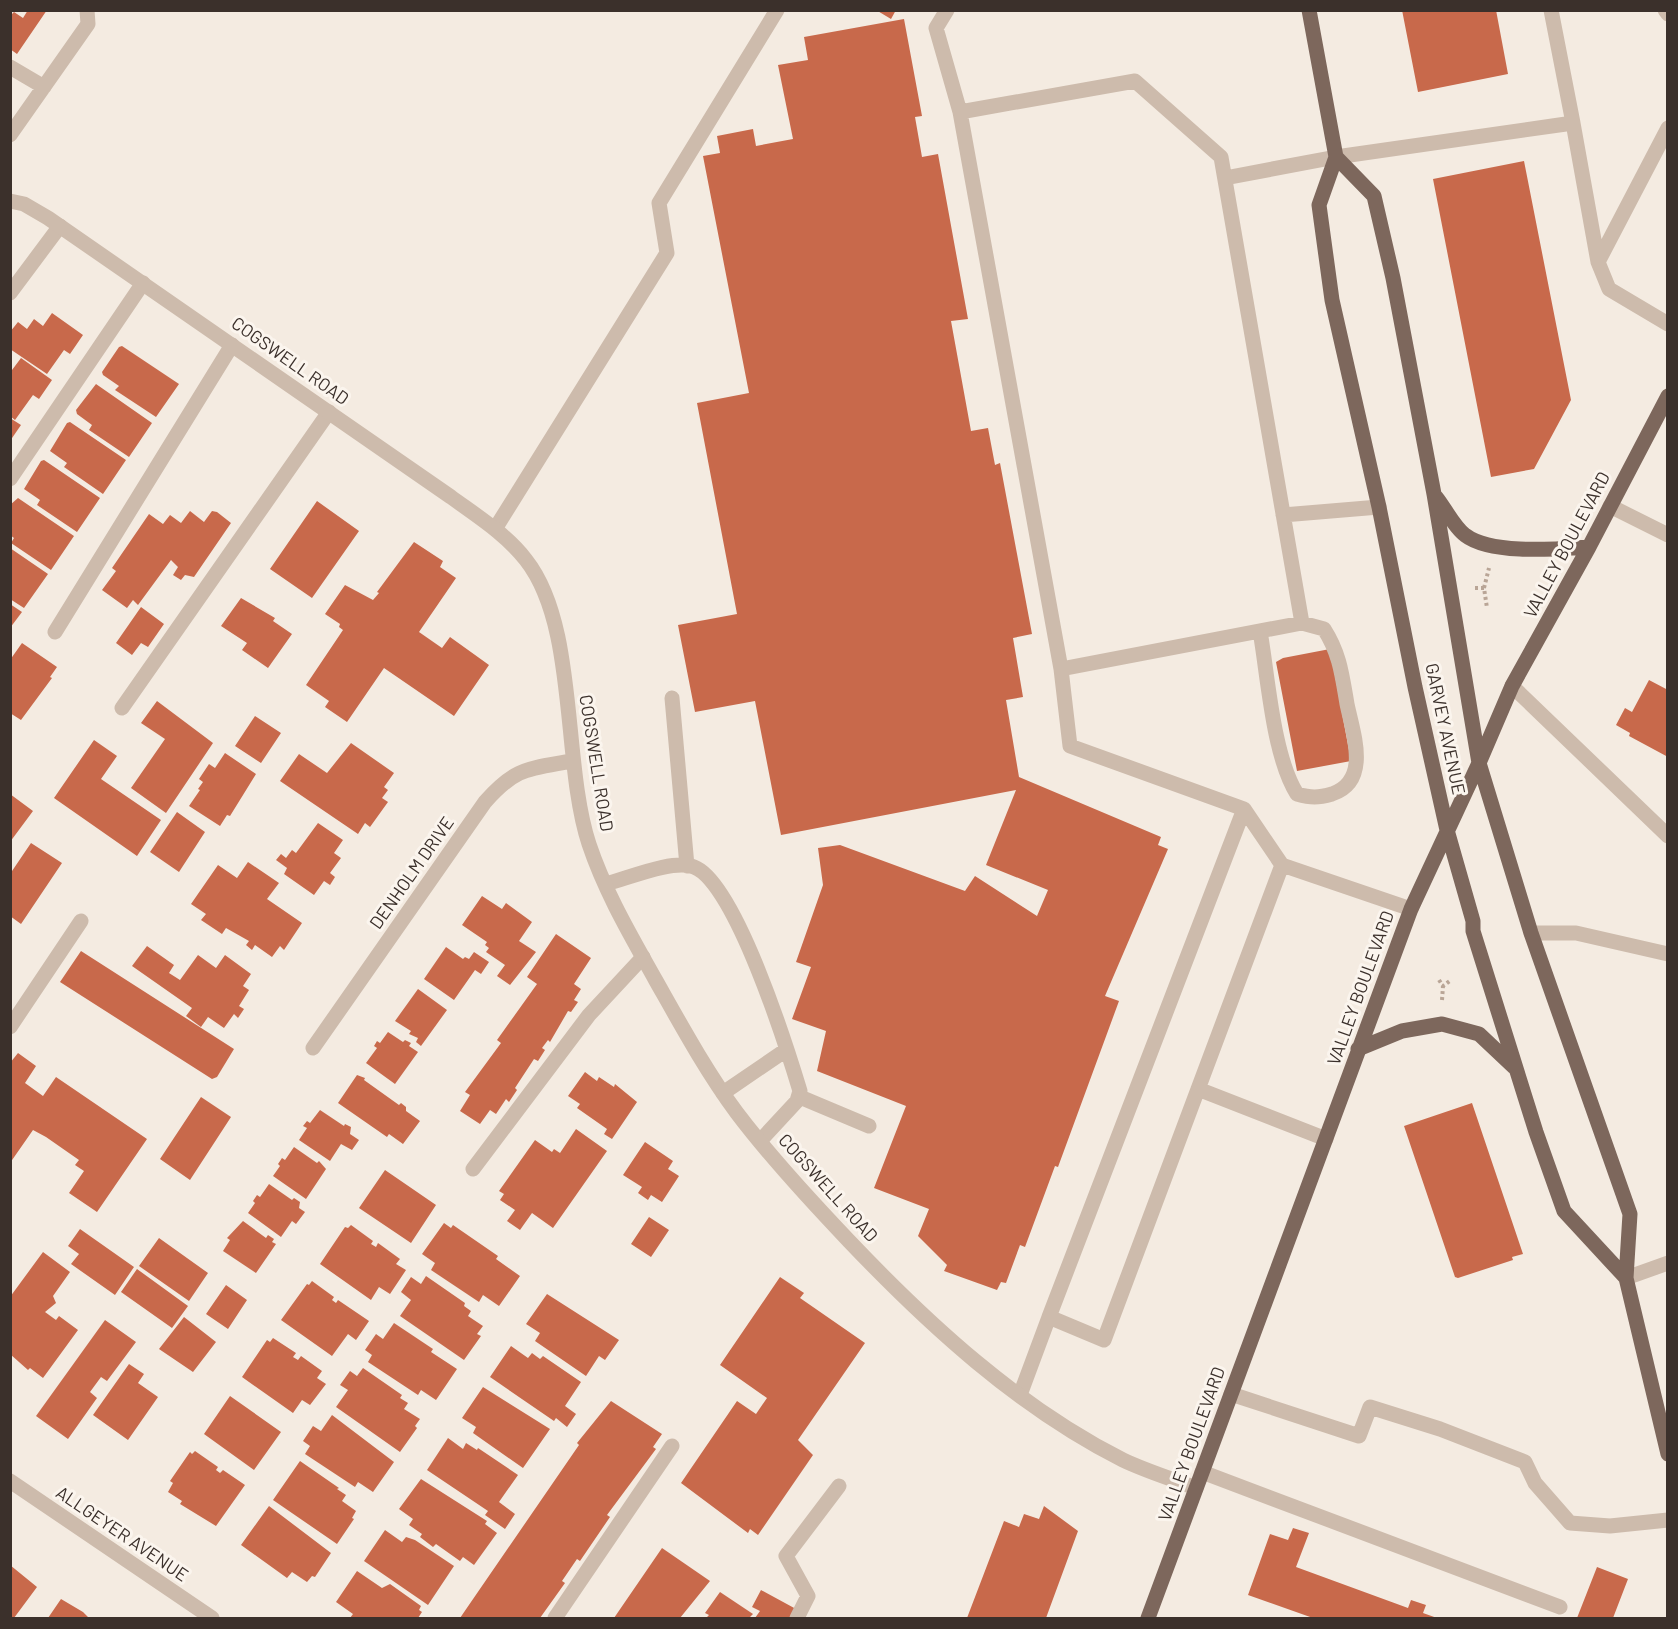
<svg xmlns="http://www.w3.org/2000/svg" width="1678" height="1629" viewBox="0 0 1678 1629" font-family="Barlow,sans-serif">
<rect width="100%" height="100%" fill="#f4ebe1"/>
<path fill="#c8694b" d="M28,10H47L17,54L10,49V16L14,12L23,18Z
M876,10H896L891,19Z
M1402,10H1496L1508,74L1418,92Z
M904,19L922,116L915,117L922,157L938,154L968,319L951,321L971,431L988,428L995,465L1000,463L1032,634L1013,638L1023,697L1006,700L1019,777L1161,837L1158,845L1168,849L1105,996L1119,1001L1058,1167L1055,1166L1025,1247L1020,1245L1006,1283L1001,1282L997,1290L944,1271L947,1265L918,1236L929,1209L874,1188L906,1106L817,1071L826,1031L792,1019L811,967L796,962L823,885L818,848L840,845L965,891L975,876L1037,916L1048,890L986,865L1016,790L781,835L755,701L695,712L678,625L737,614L697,403L749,393L703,156L720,153L717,136L753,129L756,146L793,139L778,65L808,60L804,37Z
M1524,161L1571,400L1534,469L1491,477L1433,179Z
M52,313L83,335L70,354L64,350L47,374L10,349V332L18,322L27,329L34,319L43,326Z
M122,346L179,384L156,417L115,390L119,386L103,375L102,372L119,347Z
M21,358L52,380L39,399L33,395L15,420L10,416V369L12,370Z
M96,384L152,423L129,457L89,430L92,425L77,414L76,410Z
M10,418L21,425L10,441Z
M70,422L126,460L103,494L64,467L67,463L50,451L67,423Z
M44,460L100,498L77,532L37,505L40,500L24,489L41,461Z
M18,498L74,536L51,570L11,543L14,538L10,535V505Z
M317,501L359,531L312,598L270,569Z
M190,511L204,522L212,511L217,512L231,523L194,577L185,575L181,580L173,575L178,567L171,560L138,605L133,600L127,608L102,590L116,571L112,568L149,514L163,524L170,515L181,523Z
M414,542L443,561L440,567L456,578L419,632L442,648L450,637L489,665L454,716L384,668L347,722L325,707L329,701L306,685L343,630L339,627L340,624L325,614L345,585L373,600L379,593L377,592Z
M10,548L48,574L24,608L10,599Z
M241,598L275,618L273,621L292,634L268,668L242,650L247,643L221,626Z
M10,604L22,612L10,628Z
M141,607L164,624L148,647L141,643L132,655L116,643Z
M22,643L57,667L50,677L52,678L21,720L10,713V660Z
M1330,649L1351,761L1297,771L1276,662L1283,658Z
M1649,680L1668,690V757L1629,736L1630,733L1616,725L1625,708L1632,712Z
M157,701L213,743L166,813L131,788L165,739L141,723Z
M255,716L281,733L261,763L235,746Z
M94,740L117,756L101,779L161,820L137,856L54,798Z
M351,743L394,773L384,787L388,790L382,798L388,802L370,827L365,823L358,834L280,781L299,754L327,773Z
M225,753L256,774L230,816L227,815L220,826L189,806L200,790L198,789L203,782L199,779L209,764L215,768Z
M10,794L33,811L10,842Z
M177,812L205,832L179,872L150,852Z
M318,823L343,840L334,853L341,858L330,873L335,877L330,885L324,881L314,895L284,874L287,868L276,860L281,854L286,858L292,850L296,853Z
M31,843L62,863L21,924L10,916V874Z
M248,862L279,883L267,899L302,923L284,950L280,946L272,957L255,945L252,950L246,945L249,941L226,928L222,934L201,920L206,914L191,904L218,865L237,878Z
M482,896L502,909L506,903L532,922L519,941L536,952L510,985L497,976L505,965L486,952L489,948L485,945L487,942L462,925Z
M556,934L591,958L574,984L581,989L574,1000L578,1002L571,1012L568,1011L550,1042L548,1040L542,1048L545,1050L538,1061L534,1059L515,1088L517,1090L509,1102L506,1099L496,1114L490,1110L480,1124L460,1111L470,1095L465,1092L501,1043L497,1040L537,984L527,977Z
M147,946L174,965L169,973L180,980L198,955L216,968L225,955L251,974L243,986L249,990L239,1006L244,1009L238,1018L234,1014L224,1028L208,1017L201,1027L186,1016L192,1008L132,966Z
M446,947L463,959L465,957L469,959L474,952L489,962L481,974L475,970L454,1000L424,979Z
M81,951L234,1049L217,1077L212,1079L60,982Z
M418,989L447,1010L421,1046L416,1042L418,1038L409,1034L411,1031L395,1021Z
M388,1032L403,1042L405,1040L411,1043L409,1046L418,1052L395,1084L366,1063L377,1048L374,1046L377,1041L380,1043Z
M18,1053L36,1066L25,1083L43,1096L56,1077L147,1139L97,1212L69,1193L84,1171L75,1165L79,1160L46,1137L33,1130L10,1163V1063Z
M585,1072L597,1081L599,1077L614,1087L615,1084L637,1102L612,1139L604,1134L607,1129L577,1108L580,1104L568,1096Z
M357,1075L365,1078L364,1080L399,1105L401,1103L406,1107V1111L420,1121L403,1144L389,1134L387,1137L338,1103Z
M201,1097L231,1117L190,1180L160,1159Z
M1472,1103L1523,1254L1512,1257L1513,1260L1458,1278L1455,1277L1404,1126Z
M320,1110L344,1126L345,1124L351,1127L350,1134L359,1140L352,1150L341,1144L330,1161L299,1140L307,1128L303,1126L307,1121L310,1123Z
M576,1129L607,1151L553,1228L532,1213L520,1230L507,1221L515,1210L500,1200L504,1194L499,1191L535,1140L552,1152L554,1149L560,1153Z
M645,1142L673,1161L668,1169L679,1176L662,1202L651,1195L648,1200L638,1193L642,1187L623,1175Z
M294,1147L317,1163L319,1161L326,1169L306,1199L273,1176L280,1166L278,1164L282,1158L285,1160Z
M385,1170L436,1205L411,1243L359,1208Z
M269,1184L292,1200L294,1198L300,1202L299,1208L305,1212L296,1224L292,1221L281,1237L248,1213L255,1203L253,1201L257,1195L260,1197Z
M649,1217L669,1230L651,1257L631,1244Z
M243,1221L266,1238L268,1235L274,1239L272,1242L276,1244L256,1273L223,1251L230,1240L227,1238Z
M444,1223L451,1228L453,1225L498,1256L496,1259L520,1276L499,1306L483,1295L479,1302L431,1270L435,1263L422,1254Z
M351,1225L373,1241L371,1244L376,1247L378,1243L400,1259L396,1264L406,1270L390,1294L379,1287L371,1300L320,1264L345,1227L348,1228Z
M80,1229L134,1267L115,1295L71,1264L79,1254L68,1246Z
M159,1238L208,1273L189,1301L139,1266Z
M43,1252L70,1272L53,1296L56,1303L45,1312L56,1320L59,1316L78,1330L43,1378L30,1368L28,1370L10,1354V1297Z
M137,1269L188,1306L172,1328L121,1292Z
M426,1276L465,1303L464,1306L471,1311L468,1316L483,1326L477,1334L481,1336L464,1360L400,1316L411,1300L401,1292L411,1277L421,1284Z
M780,1277L804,1293L800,1298L865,1343L798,1440L813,1455L758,1535L750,1529L748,1533L681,1483L737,1401L756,1414L767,1398L720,1365Z
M312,1281L334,1297L332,1300L336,1303L338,1300L369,1321L356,1340L348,1334L332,1356L281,1320L307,1284L309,1285Z
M226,1285L247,1300L228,1329L206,1314Z
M547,1294L619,1340L605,1360L599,1356L586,1376L535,1341L540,1333L526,1324Z
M184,1317L216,1342L193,1372L159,1349Z
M105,1320L136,1342L107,1381L101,1377L90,1392L97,1398L68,1439L36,1416Z
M394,1323L433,1349L431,1352L457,1369L436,1400L421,1390L418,1395L368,1362L372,1355L365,1350L376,1334L383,1339Z
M273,1338L296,1353L293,1357L298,1360L301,1356L322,1371L317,1378L326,1384L310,1405L302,1400L293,1413L242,1377L267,1340L270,1342Z
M511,1346L528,1358L532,1353L540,1359L543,1356L581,1382L565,1406L576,1414L567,1427L556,1418L554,1421L490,1377Z
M129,1364L144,1374L138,1383L158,1397L128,1440L93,1415Z
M363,1368L402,1395L400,1398L408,1403L404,1409L420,1419L415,1426L417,1428L400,1452L336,1407L348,1390L340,1385L350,1371L357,1376Z
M483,1387L550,1429L523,1468L473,1433L476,1427L462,1418Z
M230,1396L281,1432L254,1470L204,1434Z
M611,1401L662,1434L653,1447L656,1449L607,1515L610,1517L580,1561L577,1559L562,1581L565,1583L540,1618H460L579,1445L577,1443Z
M332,1415L394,1462L373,1492L358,1482L355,1487L305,1454L310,1446L303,1441L313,1426L321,1431Z
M448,1438L463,1449L466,1443L477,1450L478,1448L518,1475L499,1502L515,1514L505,1529L485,1515L488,1511L427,1470Z
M195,1451L218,1467L216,1470L220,1473L223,1470L245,1485L216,1526L180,1504L182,1501L168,1492L173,1483L170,1481L190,1452L192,1454Z
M300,1461L339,1488L337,1489L346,1495L342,1501L356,1511L352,1518L354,1519L337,1544L273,1500Z
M421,1479L487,1521L485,1524L497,1533L474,1565L463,1557L460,1561L436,1544L433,1547L420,1537L422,1534L409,1525L413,1519L399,1509Z
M269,1506L331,1553L315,1577L312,1576L307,1582L292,1572L287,1578L241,1545Z
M1044,1506L1078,1531L1046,1618H967L1004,1521L1019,1527L1024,1514L1039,1519Z
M1293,1528L1309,1533L1296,1567L1408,1608L1411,1600L1426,1605L1423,1613L1437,1618H1313L1248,1595L1270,1534L1288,1540Z
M385,1530L402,1542L406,1537L415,1540L454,1566L428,1605L364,1561Z
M662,1548L710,1581L680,1618H614Z
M10,1565L37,1587L14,1618H10Z
M1597,1567L1628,1579L1613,1618H1577Z
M357,1571L382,1588L390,1584L421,1606L419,1610L422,1612L418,1618H350L353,1614L336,1602Z
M761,1590L796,1609L791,1618H755L760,1611L752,1607Z
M720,1592L753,1614L749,1618H706L709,1615L705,1613Z
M61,1599L83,1612L89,1618H48Z"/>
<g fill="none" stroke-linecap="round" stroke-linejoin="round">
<path stroke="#b9a596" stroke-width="4" stroke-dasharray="3 3" stroke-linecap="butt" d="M1475,588H1484L1487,608
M1484,588L1489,568
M1439,980L1443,986L1451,980
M1442,1000L1443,986"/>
<path stroke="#cdbbac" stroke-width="15" d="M947,10L936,28L960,112
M1665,10L1668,14
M10,67L44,87
M1573,123L1598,262
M1668,128L1598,262L1609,289L1668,324
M10,135L88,24L87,10
M1225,178L1336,157L1573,123L1551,10
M10,293L60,226
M10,479L143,283
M1610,506L1668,535
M1283,515L1379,507
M495,529L667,253L659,203L777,10
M1260,631C1268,677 1273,756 1297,794C1311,798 1318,798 1332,794C1371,781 1353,733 1347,704C1342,675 1340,654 1324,629L1302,623
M55,632L232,345
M1061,669L960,112L1135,81L1221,157L1302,623L1061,669L1070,746L1244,809L1049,1317L1104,1340L1282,865
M1512,686L1668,836
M672,698L687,866
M122,708L329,412
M1244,809L1282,865L1411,909
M606,884C629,878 673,859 694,867C735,882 787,1048 800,1091L797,1101L760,1141
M10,1027L81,921
M1198,1089L1326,1139
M723,1093L786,1050
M800,1097L869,1126
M473,1169L589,1015L643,957
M1626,1278L1668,1263
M1231,1394L1359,1436L1370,1407L1440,1429L1525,1462L1535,1483L1570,1523L1610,1526L1668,1520
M1020,1395L1049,1317
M1202,1472L1560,1607
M555,1618L672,1446
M797,1618L808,1596L786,1556L839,1486"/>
<path stroke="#cdbbac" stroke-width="15" d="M10,201L24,204L48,218L451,497C477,516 506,534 526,560C578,626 562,762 589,844C605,892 631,936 655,979C681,1025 706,1071 737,1113C771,1158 810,1200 849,1241C929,1325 1018,1407 1123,1460C1146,1471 1172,1479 1196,1488
M313,1048L485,802C516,767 528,769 572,761
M10,1481L212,1618"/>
<path stroke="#cdbbac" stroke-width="15" d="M1531,933H1576L1668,954"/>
<path stroke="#7d675c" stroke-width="15" d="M1309,10L1336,157L1319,205L1332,300L1379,507L1415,687L1447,830L1473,921V931L1536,1132L1564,1211L1626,1278
M1336,157L1374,196L1393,278L1434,494L1479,763L1531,933L1630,1214L1626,1278L1668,1454
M1436,497C1445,508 1454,527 1465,535C1491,555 1557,549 1589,547
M1358,1049L1402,1031L1442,1024L1479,1034L1514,1067
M1148,1618L1411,909L1479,763L1512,686L1589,547L1668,396"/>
</g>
<g text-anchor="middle" stroke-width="6" stroke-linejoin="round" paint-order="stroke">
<g font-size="18" fill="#3b302b" stroke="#fbf5ee">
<text transform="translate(290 361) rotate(35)" y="6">COGSWELL ROAD</text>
<text transform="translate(1567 545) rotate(-62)" y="6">VALLEY BOULEVARD</text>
<text transform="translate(1445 729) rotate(78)" y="6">GARVEY AVENUE</text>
<text transform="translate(596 763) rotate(81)" y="6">COGSWELL ROAD</text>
<text transform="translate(412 873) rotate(-55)" y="6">DENHOLM DRIVE</text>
<text transform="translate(1361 988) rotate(-70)" y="6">VALLEY BOULEVARD</text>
<text transform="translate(828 1188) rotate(48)" y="6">COGSWELL ROAD</text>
<text transform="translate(1192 1444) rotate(-70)" y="6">VALLEY BOULEVARD</text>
<text transform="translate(122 1534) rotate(34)" y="6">ALLGEYER AVENUE</text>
</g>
</g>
<rect width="1678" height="1629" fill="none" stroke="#3b302b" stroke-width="24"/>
</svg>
